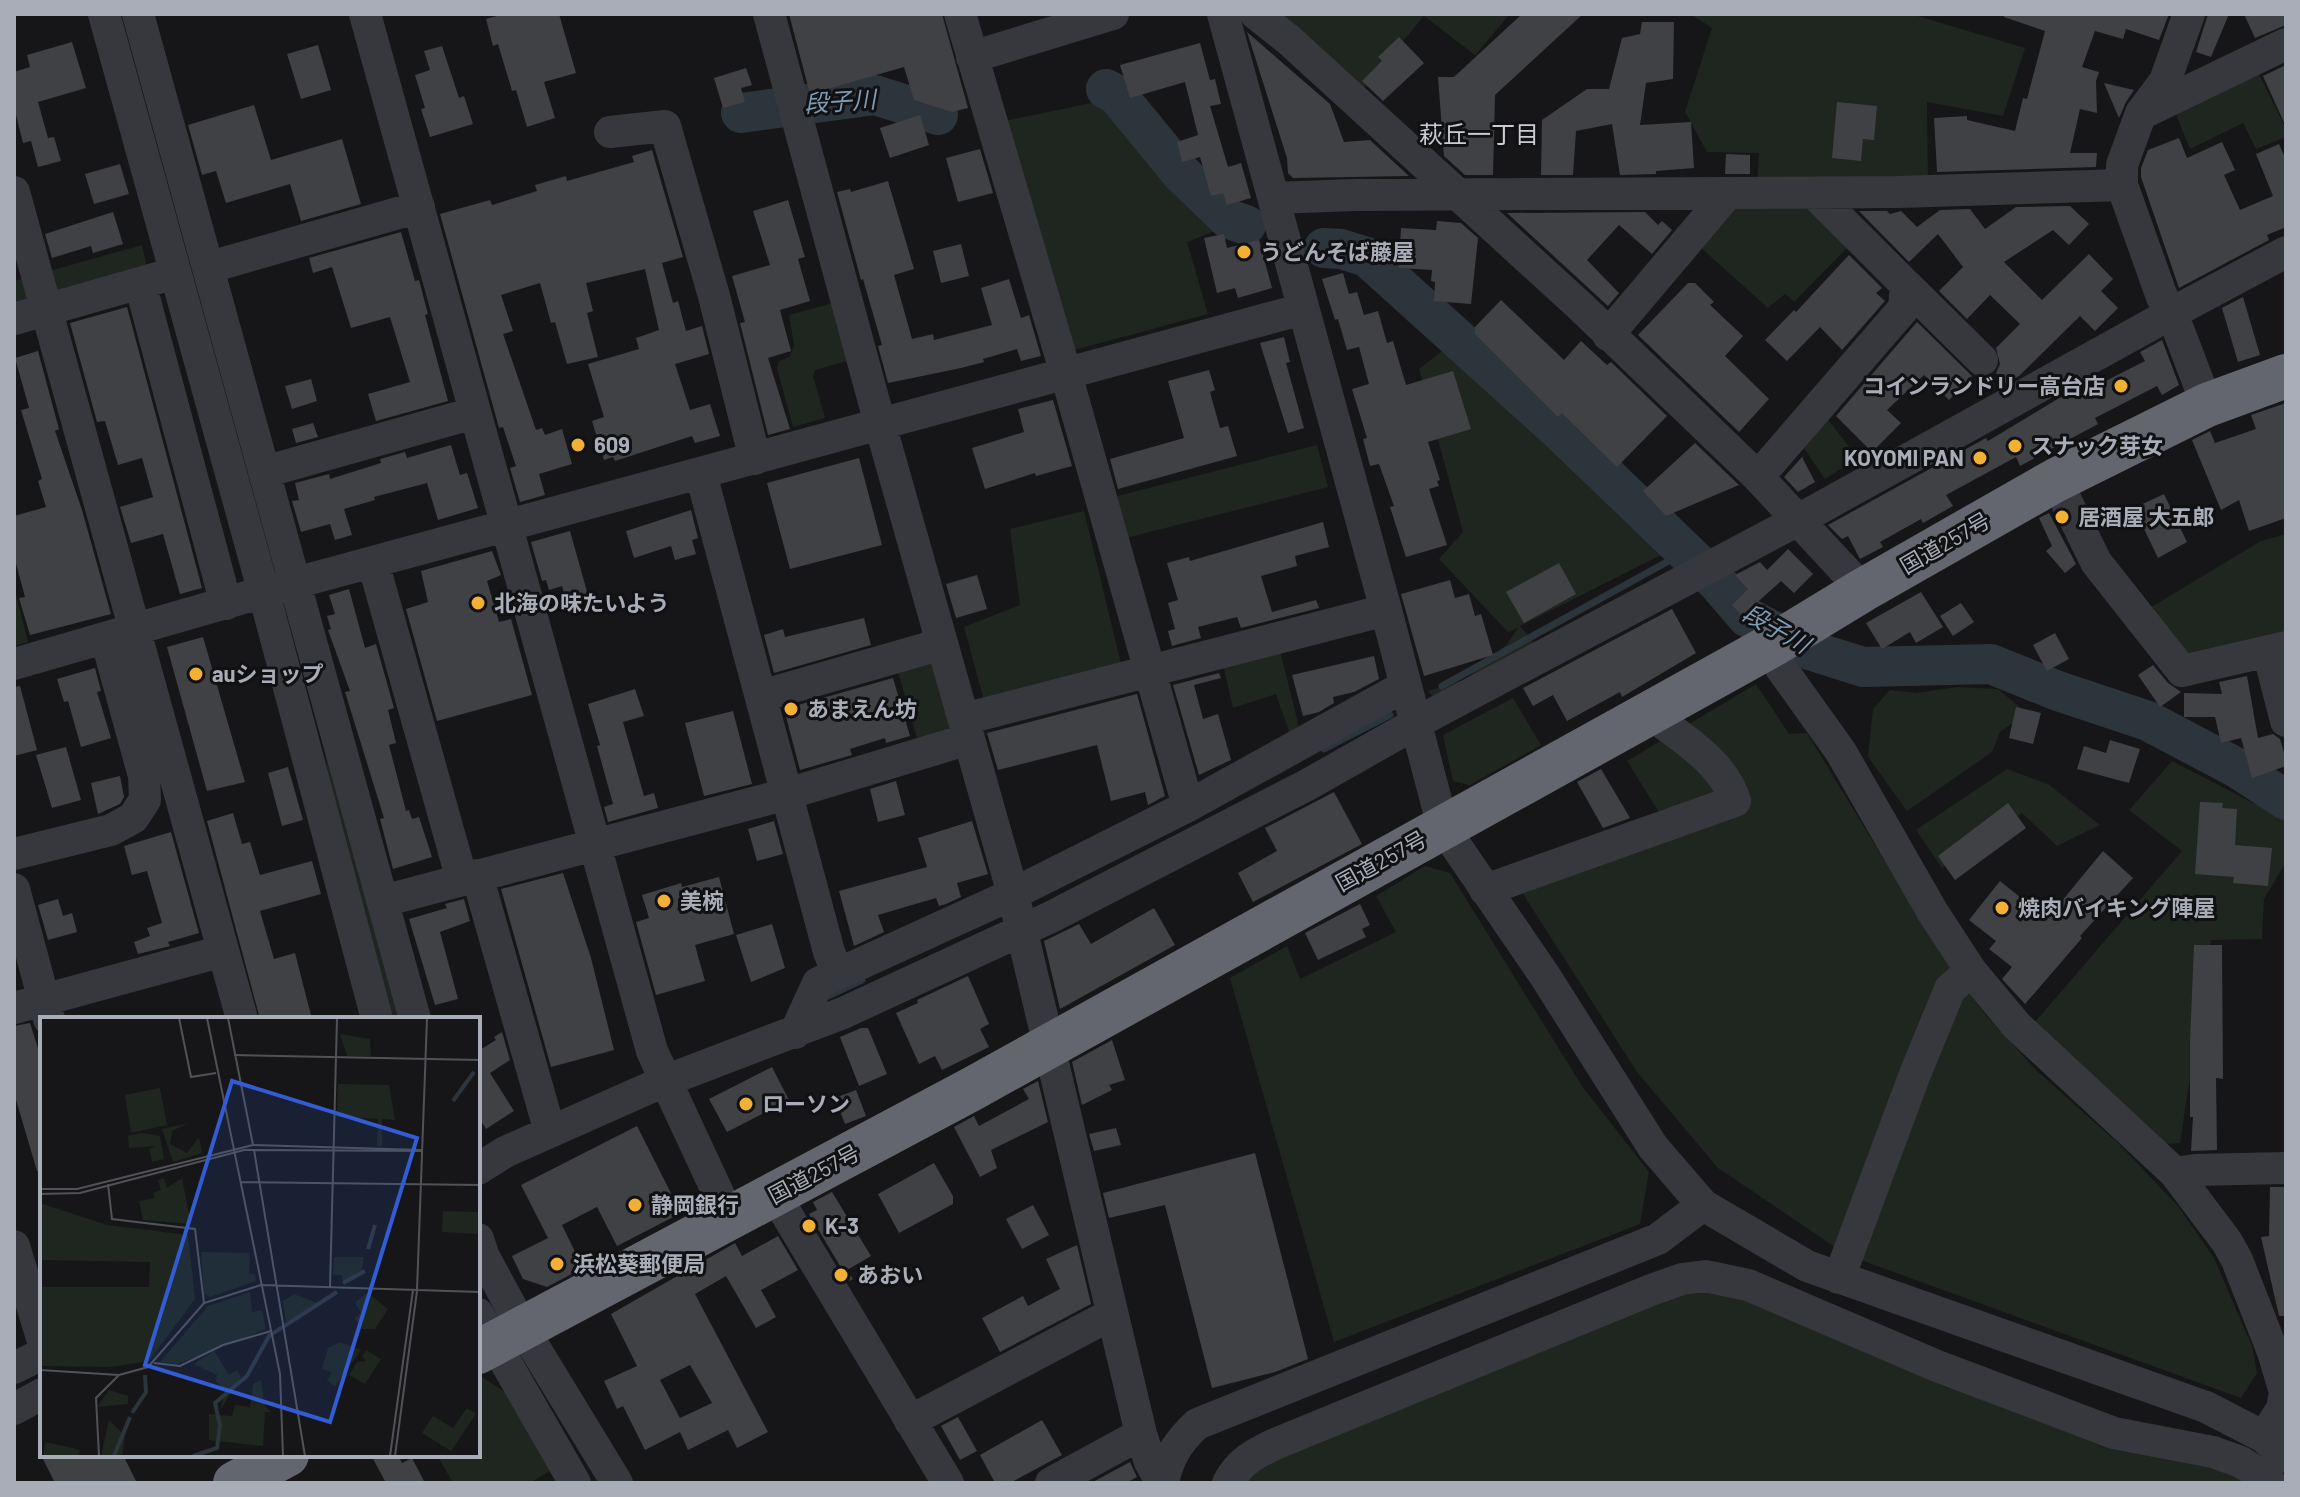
<svg xmlns="http://www.w3.org/2000/svg" width="2300" height="1497" viewBox="0 0 2300 1497" font-family="Barlow,'Noto Sans JP',sans-serif">
<rect width="100%" height="100%" fill="#161618"/>
<path fill="#1e261f" d="M1267,14H1510L1475,55L1424,16L1360,93Z
M1690,14H1911L2025,48L2003,116L1927,102L1928,184L1757,186L1759,153L1707,152L1685,112L1712,28Z
M2256,68L2286,129V137L2256,149L2243,123L2190,149L2173,107Z
M1096,102L1141,107L1236,223L1187,242L1208,314L1071,351L1000,122Z
M1739,199H1812L1847,248L1794,302L1785,294L1768,308L1700,247Z
M142,245L150,281L14,318V281Z
M840,301L854,359L815,370L813,376L825,418L793,427L777,369L779,361L790,357L794,345L789,315Z
M1451,344L1663,554L1520,626L1546,657L1445,710L1428,691L1465,680L1507,644L1518,628L1508,632L1439,559L1463,532L1419,369Z
M1826,417L1858,458L1825,479L1799,441Z
M1317,445L1328,487L1118,540L1106,499Z
M1084,511L1123,672L986,708L964,627L1020,605L1010,529Z
M2286,534V640L2191,658L2148,609L2261,541Z
M14,587L28,642L14,646Z
M1279,646L1300,731L1291,737L1276,694L1233,708L1222,660Z
M933,657L955,733L918,742L897,668Z
M1756,684L1789,734L1807,733L1951,970L1984,1013L2037,1071L2119,1144L2178,1206L2214,1258L2252,1346L2257,1373L2241,1398L1866,1262L1835,1247L1718,1168L1637,1072L1518,886L1668,827L1627,761Z
M1958,687L1998,689L2027,713L2000,732L1992,752L1907,811L1868,757L1873,709L1890,690L1916,693Z
M1513,698L1541,745L1470,785L1453,781L1443,735Z
M323,735L401,1019H387L329,783Z
M2172,761L2286,820V862L2264,899L2262,939L2211,940L2180,1143L2165,1144L2035,1022L2182,851L2129,810Z
M2007,769L2048,784L2100,825L2057,846L2022,813L1942,868L1916,830Z
M1425,866L1450,873L1582,1086L1649,1172L1640,1224L1334,1342L1230,978L1287,946L1300,979L1396,932L1376,896Z
M1699,1282L2262,1483H1236L1241,1475Z
M482,1377L508,1394L553,1469L530,1483H453L437,1455H478V1380Z"/>
<g fill="none" stroke-linecap="round" stroke-linejoin="round">
<path stroke="#2c353c" stroke-width="7" d="M1442,686L1685,552
M1324,749L1390,715
M828,996L862,980"/>
<path stroke="#2c353c" stroke-width="40" d="M1106,89L1117,95L1181,173L1229,219L1246,225
M741,113L875,95L938,115
M1324,248L1341,249L1367,257L1564,435L1717,582L1747,617L1806,649L1863,667L1991,664L2058,691L2148,721L2237,768L2286,800"/>
</g>
<path fill="#404145" fill-rule="evenodd" d="M504,14H559L576,73L544,82L555,118L527,127L516,90L512,91L498,44L493,46L486,19Z
M789,14H942L968,108L952,112L914,100L904,67L810,94Z
M1522,14H1583L1495,95L1493,175H1465L1444,156L1438,77H1454Z
M2004,14H2169L2159,40L2126,29L2123,39L2095,31L2082,67L2099,72L2096,81L2097,113L2080,109L2070,153H2097L2096,167L1937,172L1934,118L1967,116V120L2015,131L2023,98L2027,99L2045,31L2004,17Z
M2208,14H2229L2211,57L2196,52Z
M2244,14H2286V25L2255,38Z
M1642,22H1674L1673,79L1646,83L1640,125L1691,122L1694,168L1656,171V174L1620,175L1612,124L1576,131L1573,175H1541L1542,120L1587,89H1609L1622,38L1640,34Z
M1247,32L1330,104L1344,142L1370,140L1409,176L1293,178L1288,173L1287,158Z
M1399,37L1424,63L1383,101L1362,81L1382,61L1378,57Z
M72,42L86,88L38,102L48,138L54,137L61,161L38,167L31,141L23,143L14,107V72L30,67L27,55Z
M1200,43L1210,80L1215,79L1221,104L1210,106L1228,167L1241,163L1251,198L1227,205L1223,193L1211,196L1200,157L1182,162L1177,142L1198,135L1185,82L1130,98L1120,65Z
M318,45L331,90L301,99L287,54Z
M442,46L459,98L464,96L473,124L430,137L421,109L425,108L415,75L430,70L424,51Z
M2286,65V127L2263,76Z
M746,68L752,85L741,88L745,102L723,108L714,78Z
M2104,83L2134,90L2126,102L2119,118Z
M1837,102L1877,106L1874,140L1863,139L1861,161L1832,158Z
M254,105L271,160L342,139L361,204L301,221L290,184L226,203L216,171L202,175L188,125Z
M920,115L929,145L890,158L880,128Z
M2179,138L2187,158L2222,142L2235,170L2224,175L2240,210L2273,196L2256,154L2279,144L2286,160V227L2267,235L2269,240L2179,288L2141,177V168L2148,150Z
M980,149L993,193L958,202L946,158Z
M652,150L683,257L662,263L673,303L678,301L686,331L702,326L709,354L675,364L690,410L710,404L720,436L695,443L692,436L615,461L613,457L604,460L592,421L604,417L588,364L639,349L636,338L659,330L645,269L586,283L593,311L587,313L598,357L567,364L555,322L551,323L540,283L501,295L513,331L503,334L536,430L542,428L545,435L562,429L572,464L539,474L545,495L520,502L510,468L516,466L503,427L499,428L440,214L490,200L492,205L537,191L535,185L566,176L567,181L634,162L632,156Z
M1726,154L1750,155V174H1725Z
M120,164L129,194L94,204L85,174Z
M888,181L914,269L894,275L912,339L933,334L934,340L992,325L981,288L1009,279L1021,318L1029,315L1041,356L1021,361L1017,349L983,359L984,362L961,368L888,383L878,346L882,345L863,279L861,280L837,192L850,189L851,192Z
M788,200L805,257L798,259L810,301L780,310L791,351L768,358L790,429L768,435L740,323L745,322L732,276L770,265L753,211Z
M2070,206L2089,224L2069,245L2053,230L2004,262L2042,300L2089,254L2113,279L2101,291L2118,308L2095,331L2080,316L2019,376L2006,383L1996,373L2000,364L1996,348L2020,324L1990,295L1967,319L1939,291L1963,267L1938,234L1909,262L1859,211H1887L1890,214L1901,211L1917,227L1940,210L1970,209L1985,229L2016,207Z
M113,212L123,244L93,253L91,246L52,258L45,234Z
M1645,212L1658,225L1662,221L1672,230L1652,254L1619,225L1587,260L1619,293L1608,306L1507,213Z
M1437,221L1461,223L1478,238L1471,304L1434,301L1435,282L1431,281L1432,270L1399,268L1401,228L1436,230Z
M401,232L415,281L419,280L428,314L425,315L448,401L376,421L368,394L410,382L390,317L351,328L332,267L313,273L309,258Z
M1224,234L1227,248L1259,240L1272,288L1238,298L1235,288L1217,293L1204,238Z
M961,244L969,276L941,283L933,251Z
M1849,255L1882,288L1876,293L1885,301L1842,350L1820,327L1787,361L1765,340L1794,310L1796,312Z
M1343,273L1349,294L1357,292L1364,315L1378,311L1387,343L1393,341L1406,385L1453,371L1471,429L1428,442L1440,480L1437,481L1439,486L1429,489L1447,545L1406,557L1390,507L1394,506L1379,464L1370,466L1363,439L1367,438L1352,389L1369,384L1359,347L1347,350L1338,319L1335,320L1322,279Z
M1688,283H1695L1714,302L1710,305L1743,336L1725,356L1769,399L1739,432L1638,335Z
M2243,297L2260,355L2238,362L2222,308Z
M1501,300L1564,360L1581,341L1607,365L1611,362L1667,416L1617,467L1562,413L1558,417L1475,334V327Z
M127,307L202,588L180,594L163,534L131,543L120,507L153,497L142,458L118,465L105,421L97,422L70,323Z
M1917,322L1972,376L1949,400L1924,375L1887,410L1901,423L1872,452L1836,416Z
M1284,337L1290,362L1286,363L1304,428L1288,433L1260,343Z
M2162,340L2179,385L2162,395L2157,386L2095,418L2098,424L2020,466L2016,457L1970,482L1946,495L1953,506L1923,523L1921,519L1880,542L1883,547L1860,559L1848,536L1842,539L1828,525L1986,438L1988,441L2079,386L2082,393L2145,361L2140,352Z
M38,351L59,429L55,431L82,510L111,614L30,635L19,598L25,597L14,556V516L46,507L38,481L42,479L21,410L29,408L15,358Z
M1209,370L1215,390L1210,392L1220,428L1228,426L1237,456L1118,489L1110,459L1184,438L1168,381Z
M311,379L317,401L292,409L285,386Z
M1053,400L1072,466L1036,476L1035,473L985,489L972,448L1024,432L1018,409Z
M2286,403V518L2249,531L2239,500L2221,510L2192,440L2210,431L2215,443L2256,429L2251,415Z
M313,423L318,437L296,443L292,429Z
M1695,443L1739,485L1666,516L1643,491Z
M451,445L460,475L467,473L478,508L438,520L427,483L374,497L375,500L344,509L352,535L335,540L330,524L301,532L292,501L299,500L295,483L329,474L330,479L381,463L380,459L405,452L407,458Z
M1802,457L1815,482L1798,492L1784,477Z
M859,458L882,545L790,569L767,483Z
M2164,494L2187,542L2158,558L2134,508Z
M691,510L698,538L692,540L696,554L675,560L671,546L634,558L626,531Z
M2049,513L2076,564L2065,573L2046,551L2052,546L2039,518Z
M1323,522L1329,547L1295,556L1297,566L1261,576L1272,612L1316,600L1319,608L1241,628L1237,617L1198,627L1201,638L1172,646L1168,631L1175,629L1168,603L1178,600L1167,563L1189,557L1190,561Z
M570,531L589,599L567,604L562,586L549,590L546,580L542,581L531,542Z
M1788,549L1813,574L1794,593L1781,581L1742,616L1732,605L1748,589L1735,575L1760,562L1767,570Z
M492,551L501,575L487,581L499,622L511,619L532,695L437,721L406,609L428,602L421,571Z
M1559,563L1576,594L1524,623L1506,592Z
M977,575L987,609L956,618L946,584Z
M1450,580L1455,598L1469,594L1475,616L1481,614L1493,655L1424,676L1401,594Z
M349,589L365,648L376,644L394,708L388,710L396,743L389,745L406,811L409,810L412,819L419,817L432,857L393,869L380,819L384,818L345,692L350,691L328,630L331,629L327,616L335,614L329,595Z
M1921,592L1943,627L1916,643L1910,632L1882,649L1866,623Z
M1961,603L1974,622L1953,636L1940,616Z
M1672,609L1696,653L1622,697L1620,692L1567,721L1553,695L1533,706L1523,688Z
M864,618L871,645L774,673L764,635L783,629L785,637Z
M2055,633L2069,659L2047,671L2033,645Z
M203,637L245,782L207,791L167,647Z
M1374,656L1379,679L1354,692L1333,697L1334,703L1319,712L1303,716L1292,675Z
M2153,665L2168,683L2181,692L2160,707L2138,675Z
M95,668L101,691L97,692L111,738L81,747L68,701L64,702L57,679Z
M1219,673L1221,678L1194,685L1203,719L1218,714L1231,760L1199,775L1173,685Z
M2247,676L2258,738L2273,734L2280,739L2286,759V766L2252,778L2241,738L2221,743L2215,717H2184V693L2222,694L2219,682Z
M893,678L910,736L886,743L885,738L850,749L852,755L800,770L784,709Z
M20,686L37,750L14,756V687Z
M635,689L644,716L623,722L644,796L654,793L658,808L608,822L604,807L613,804L597,746L600,745L588,704Z
M1137,694L1165,796L1148,805L1145,792L1111,801L1097,745L998,770L987,733Z
M2016,707L2041,713L2033,744L2009,738Z
M733,711L752,784L704,796L685,723Z
M2110,740L2140,749L2129,783L2077,769L2084,746L2106,753Z
M66,747L81,800L52,808L36,755Z
M288,767L303,820L282,826L268,773Z
M1601,769L1630,818L1603,828L1577,782Z
M120,776L124,797L120,804L98,814L91,783Z
M896,781L905,815L878,822L870,789Z
M1334,792L1362,844L1253,902L1238,873L1277,851L1265,828Z
M2200,802L2223,803L2222,808L2237,809L2235,845L2272,848L2268,886L2233,883L2234,877L2195,874Z
M2008,803L2026,828L1955,880L1938,856Z
M233,813L242,844L250,842L260,875L312,861L321,894L260,911L274,959L295,953L312,1019H260L207,821Z
M774,821L783,854L757,861L748,829Z
M972,821L988,874L957,883L961,897L946,904L939,906L936,898L878,915L884,932L854,946L839,891L927,867L918,838Z
M171,832L199,933L168,942L170,946L138,954L134,942L150,936L147,928L162,923L147,871L132,875L124,846Z
M2103,851L2133,878L2080,936L2082,938L2025,1004L2002,979L2012,967L1989,949L1996,941L1969,920L2000,881L2047,919Z
M563,873L591,958L614,1050L551,1067L501,889Z
M719,877L734,934L695,945L705,981L656,995L636,922L649,918L642,895L681,883L682,887Z
M58,899L63,916L72,913L77,932L48,940L38,905Z
M464,899L470,921L440,932L458,999L435,1005L409,919L447,908L445,904Z
M1360,904L1370,925L1362,929L1366,937L1318,960L1305,933Z
M1154,908L1175,945L1060,1009L1044,941L1079,924L1091,944Z
M772,924L785,968L751,982L736,935Z
M2194,945H2222L2223,1079L2216,1078L2217,1150L2191,1151L2193,1117H2190V1043Z
M968,976L989,1024L980,1029L989,1047L942,1070L935,1056L919,1064L896,1013L918,1003L917,1000Z
M30,1023L42,1061V1171H37L14,1093V1026Z
M861,1028H868L887,1074L859,1086L840,1037Z
M502,1032L510,1060L490,1073L514,1111L486,1129L478,1116V1051L496,1040L494,1037Z
M1112,1040L1125,1080L1109,1085L1112,1090L1082,1105L1072,1062Z
M772,1067L789,1100L727,1132L709,1099Z
M1038,1081L1048,1122L991,1150L997,1168L980,1177L954,1127L974,1116L979,1126L1029,1099L1023,1089Z
M856,1090L866,1116L845,1124L835,1098Z
M637,1126L681,1213L617,1246L597,1207L562,1225L583,1268L547,1287L523,1279L512,1256L548,1238L521,1185Z
M1116,1128L1121,1145L1094,1151L1089,1134Z
M1255,1153L1308,1359L1275,1372L1212,1388L1165,1205L1109,1218L1103,1193Z
M934,1163L953,1196V1204L899,1233L878,1194Z
M2270,1187H2286V1316H2279L2261,1237L2269,1236Z
M832,1192L871,1256L847,1270L853,1279L849,1281L809,1214L817,1210L813,1202Z
M1033,1205L1049,1235L1022,1249L1006,1219Z
M778,1236L798,1270L761,1290L776,1317L756,1328L726,1276L695,1294L768,1432L737,1448L728,1430L688,1450L680,1432L645,1450L623,1406L617,1409L604,1381L637,1366L611,1314L735,1243L742,1256ZM690,1365L712,1403L680,1418L660,1380Z
M1077,1245L1091,1304L1000,1352L982,1318L1023,1296L1028,1306L1060,1289L1046,1259Z
M958,1417L977,1451L960,1460L941,1426Z
M1042,1420L1062,1455L1010,1483H995L980,1455Z
M41,1455H123L137,1483H55Z
M371,1455H398L402,1463L412,1458L425,1483H386Z
M1130,1462L1137,1477L1126,1483H1091Z"/>
<g fill="none" stroke-linecap="round" stroke-linejoin="round">
<path stroke="#37383d" stroke-width="32" d="M104,14L264,593L377,1019
M138,14L415,1019
M365,14L652,1051L730,1219
M769,14L880,424L1013,894L1141,1434L1150,1462L1162,1483
M960,14L1066,374L1188,806
M1223,14L1386,610L1443,827L1545,976L1653,1147L1703,1205L1807,1266L2206,1407L2264,1437L2286,1457
M1256,14L1289,40L1581,307L1758,477L1863,590
M2189,14L2165,81L2141,113L2122,165V185L2162,297L2172,313L2207,405
M972,57L1113,14
M2145,112L2286,44
M610,132L665,126L714,296L755,459
M14,192L242,1019
M1274,198L1354,195L1898,192L2122,185
M210,267L419,207
M140,283L226,604
M1906,285L1982,360
M14,319L161,277
M1608,335L1728,193
M264,472L474,413
M701,474L829,952L838,974
M1758,477L1904,308L1906,285L1814,193
M2056,480L2096,562L2182,671L2286,647
M373,562L462,880
M1766,647L1841,752L1932,911L1971,971L2017,1026L2175,1173L2227,1242L2237,1260L2273,1352L2285,1392L2282,1409L2264,1437
M2268,651L2286,721
M14,664L295,583L1303,309
M761,696L928,648L941,641
M964,719L1386,610
M14,854L111,830L133,818L145,800L144,776L106,638
M477,875L550,1132
M14,889L49,1019
M1485,890L1735,801C1723,761 1680,737 1649,713
M383,901L787,794L969,739
M14,1008L223,951
M795,1033L818,983L1013,894L1188,806L1405,686
M478,1169L505,1152L665,1081L843,1013L1051,917L1307,785L1429,716L1800,519L2172,313L2286,252
M2175,1173L2195,1170L2286,1168
M775,1195L948,1483
M478,1239L484,1257L522,1327L617,1483
M14,1246L42,1338
M1839,1278L1915,1074L1950,989L1971,971
M478,1314L575,1483
M14,1368L42,1354
M14,1409L42,1394
M910,1421L1112,1314
M1051,1483L1141,1434
M1163,1483C1168,1457 1178,1442 1197,1424L1658,1239L1703,1205
M1228,1483C1239,1462 1254,1454 1275,1444L1651,1290L1682,1279L1705,1276L1748,1285L1937,1366L2114,1433L2213,1452L2241,1462L2265,1477L2270,1483"/>
<path stroke="#63666e" stroke-width="44" d="M478,1352L970,1090L1776,643L1863,590L2056,480L2207,405L2286,376
M235,1483L287,1455"/>
</g>
<g fill="#f2b134" stroke="#111113" stroke-width="3">
<circle cx="1244" cy="252" r="8"/>
<circle cx="2121" cy="386" r="8"/>
<circle cx="578" cy="445" r="8"/>
<circle cx="2015" cy="446" r="8"/>
<circle cx="1980" cy="458" r="8"/>
<circle cx="2062" cy="517" r="8"/>
<circle cx="478" cy="603" r="8"/>
<circle cx="196" cy="674" r="8"/>
<circle cx="791" cy="709" r="8"/>
<circle cx="664" cy="901" r="8"/>
<circle cx="2002" cy="908" r="8"/>
<circle cx="746" cy="1104" r="8"/>
<circle cx="635" cy="1205" r="8"/>
<circle cx="809" cy="1226" r="8"/>
<circle cx="557" cy="1264" r="8"/>
<circle cx="841" cy="1275" r="8"/>
</g>
<g text-anchor="middle" stroke-width="6" stroke-linejoin="round" paint-order="stroke">
<g font-size="22" font-weight="bold" fill="#a8adb8" stroke="#111113" text-anchor="start">
<text x="1260" y="260">うどんそば藤屋</text>
<text x="2105" y="394" text-anchor="end">コインランドリー高台店</text>
<text x="594" y="453">609</text>
<text x="2031" y="454">スナック芽女</text>
<text x="1964" y="466" text-anchor="end">KOYOMI PAN</text>
<text x="2078" y="525">居酒屋 大五郎</text>
<text x="494" y="611">北海の味たいよう</text>
<text x="212" y="682">auショップ</text>
<text x="807" y="717">あまえん坊</text>
<text x="680" y="909">美椀</text>
<text x="2018" y="916">焼肉バイキング陣屋</text>
<text x="762" y="1112">ローソン</text>
<text x="651" y="1213">静岡銀行</text>
<text x="825" y="1234">K-3</text>
<text x="573" y="1272">浜松葵郵便局</text>
<text x="857" y="1283">あおい</text>
</g>
<g font-size="22" fill="#a8adb8" stroke="#111113">
<text transform="translate(1945 543) rotate(-30)" y="8">国道257号</text>
<text transform="translate(1381 861) rotate(-29)" y="8">国道257号</text>
<text transform="translate(814 1174) rotate(-28)" y="8">国道257号</text>
</g>
<g font-size="24" font-style="italic" fill="#7f9bb3" stroke="#111113">
<text transform="translate(840 102) rotate(-4)" y="8">段子川</text>
<text transform="translate(1776 629) rotate(30)" y="8">段子川</text>
</g>
<g font-size="24" fill="#c9ccd4" stroke="#111113">
<text x="1479" y="143">萩丘一丁目</text>
</g>
</g>
<g transform="translate(40 1017)">
<rect width="440" height="440" fill="#161618"/>
<path d="M300,17L330,22L331,39H307ZM298,67L349,68L355,103L342,102V129H337L338,102L297,100ZM120,71L127,108L91,116L85,78ZM149,106L132,114L130,127L147,136L159,120L162,136L133,145L122,112ZM101,116L120,119L124,142L112,145L109,132L116,129L89,131L88,119ZM124,161L127,171L142,161L151,207L103,203L99,184L115,181L113,176L121,173L118,163ZM0,186L67,208L148,218L155,282L109,344L71,350L0,349V270H109L110,245L0,243ZM403,194L440,195V217L402,215ZM161,235L210,236L209,257H215L216,264L170,280L164,277ZM294,240H324L321,258L303,265L302,258H293ZM210,275L212,295L222,293L226,312L138,347L120,345L168,289ZM328,276L348,292L335,312H322L315,301L321,296L315,285ZM254,277L280,287L246,305L243,285L238,287ZM300,325L321,333L295,369L287,364L292,355L282,352L288,331ZM326,333L341,342L325,367L309,358L317,345L326,344L322,339ZM174,334L189,358L197,353L201,360L180,393L186,372L176,365L177,358L154,347ZM221,363L225,389L231,395H225L223,429L169,423V397L192,399L195,388L210,390L213,367ZM69,373L88,379V387L57,390ZM427,391L436,397L411,434L382,416L393,399L413,411ZM69,403L85,419L82,439H61ZM6,425L40,433L39,439H3Z" fill="#1e261f"/>
<path fill="none" stroke="#2c353c" stroke-width="4" d="M413,84L434,55M328,232L335,208M303,266L325,254M92,396L106,375L105,358M74,439L90,400M153,439L177,431L180,408L175,386L207,359L229,319L297,275"/>
<path fill="none" stroke="#505258" stroke-width="2" d="M139,1L151,60L176,56M167,1L240,357L243,439M188,1L213,128M194,38L440,43M214,133L265,439M200,165L440,168M68,167L72,202L155,212L164,286M0,172H37L213,128L381,133M0,177L40,176L204,133L382,134M290,270L297,1M377,273L387,1M114,346L140,349L183,328L231,314M0,353L79,358L108,350L164,286L221,268L440,275M59,439L56,381L79,358M350,439L373,273M355,439L377,274"/>
<path fill="#325cd3" fill-opacity="0.15" stroke="#325cd3" stroke-width="4" d="M192,64L377,121L290,405L105,348Z"/>
<rect width="440" height="440" fill="none" stroke="#a8adb8" stroke-width="4"/>
</g>
<rect width="2300" height="1497" fill="none" stroke="#a8adb8" stroke-width="32"/>
</svg>
